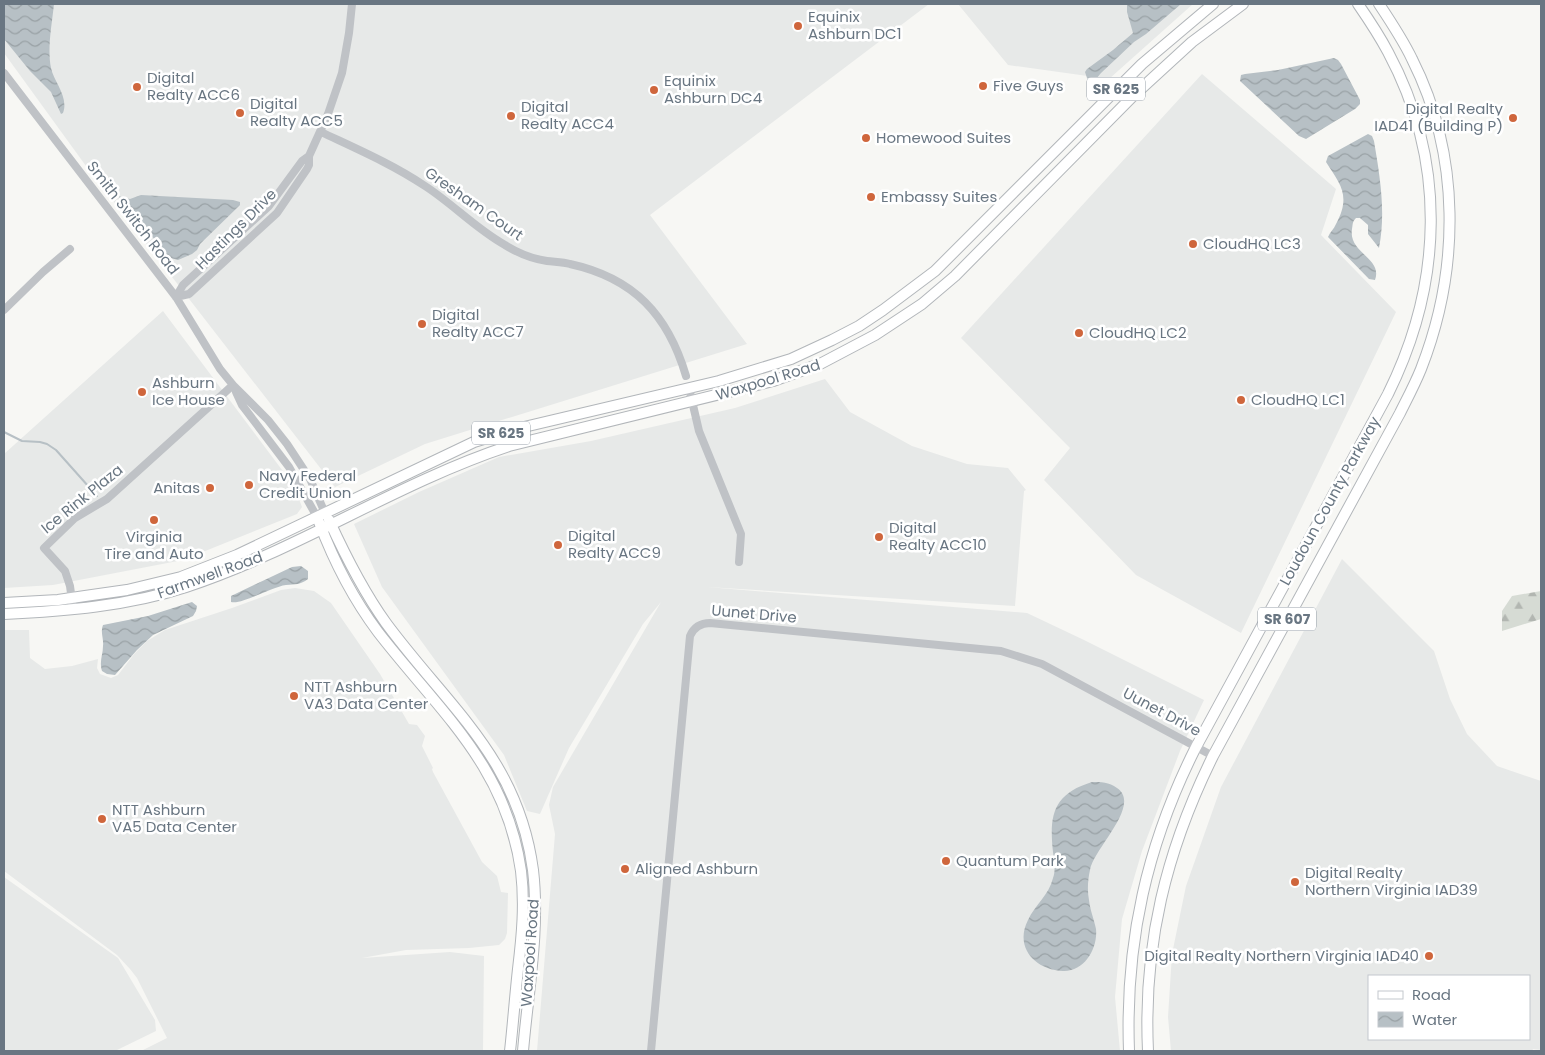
<svg xmlns="http://www.w3.org/2000/svg" width="1545" height="1055" viewBox="0 0 1545 1055" font-family="Poppins,sans-serif">
<defs>
<pattern id="forest-firs" width="22" height="20" patternUnits="userSpaceOnUse" patternTransform="scale(1.25)"><rect width="22" height="20" fill="#d6dbd4"/><path d="M5 1l3.5 6h-7zM16 11l3.5 6h-7z" fill="#b2b6b1"/></pattern>
<pattern id="water-waves" width="16" height="10" patternUnits="userSpaceOnUse" patternTransform="scale(1.25)"><rect width="16" height="10" fill="#b7c0c5"/><path d="M0 5q4-4 8 0t8 0" fill="none" stroke="#99a1a5"/></pattern>
</defs>
<rect width="100%" height="100%" fill="#f7f7f4"/>
<path fill="#e7e9e8" fill-rule="evenodd" d="M4,4H929L650,215L747,344L425,444L335,487L86,166L4,53Z
M958,4H1193L1109,79L1008,65Z
M1202,74L1336,189L1321,235L1396,312L1241,633L1136,575L1044,480L1070,448L961,338Z
M163,311L294,486L302,507L297,514L183,560L53,585L4,588V454Z
M825,379L850,412L912,446L967,464L1008,468L1026,490L1024,491L1015,606L707,587L1027,613L1084,640L1204,700L1180,751L1142,851L1122,919L1115,997L1120,1051H537L555,834L549,805L553,787L661,602L643,624L569,748L540,814L527,811L504,755L382,587L354,524L419,492L499,457L591,441L735,408Z
M1342,559L1434,651L1450,699L1467,734L1497,766L1541,781V1050L1533,1049L1532,1051H1171L1168,1017L1172,954L1186,886L1221,787ZM1369,976H1529V1039H1369Z
M295,588L314,591L331,603L380,674L409,724L417,725L425,736L422,746L433,768L432,769L433,772L482,862L497,876L501,892L508,893L507,933L505,939L499,945L469,948L406,950L362,958L450,952L484,956L483,1051H141L167,1038L137,978L130,969L117,955L4,871V630H29L30,658L45,669L72,666L98,659L97,668L100,674L111,678L118,675L135,653L147,641L165,630L232,608L281,590Z
M4,877L118,958L155,1020L156,1031L115,1051H4Z"/>
<path fill="url(#forest-firs)" d="M1541,591V619L1502,631V611L1512,596Z"/>
<path fill="url(#water-waves)" d="M4,4H54C52,24 47,48 51,68C54,82 69,97 63,113L61,114L51,92L30,71L4,39Z
M1127,4H1181L1146,34L1134,42L1101,73L1096,79L1092,81L1087,78L1085,72L1087,69L1113,50L1133,33L1127,12Z
M1334,58L1338,60L1341,64L1360,100V104L1355,109L1306,139L1299,136L1240,81L1241,75L1245,74L1278,70Z
M1368,134L1372,136L1374,141C1380,177 1386,212 1379,248L1368,234V225L1360,218H1356C1352,222 1353,224 1352,229C1348,253 1383,258 1375,280L1369,279L1328,237C1330,232 1334,229 1336,224C1351,196 1341,185 1326,162L1328,156Z
M141,195L233,200L240,202V205L200,244L197,250L192,254L178,260L171,258L166,254L128,206L118,196L130,199Z
M301,566L308,571V579C300,585 296,584 286,585C271,587 242,605 231,602V596L292,567Z
M192,602L197,606L196,611L193,616L153,635L137,650L115,675L107,674L102,671C99,661 103,655 103,646C104,639 100,632 103,625L148,616Z
M1092,782C1101,782 1109,782 1117,788C1142,805 1094,848 1090,870C1088,879 1087,890 1089,900C1090,910 1094,919 1096,929C1098,949 1084,972 1063,971C1035,970 1014,947 1028,920C1035,905 1049,895 1053,878C1056,870 1054,861 1053,852C1049,815 1053,794 1092,782Z"/>
<g fill="none" stroke-linecap="round" stroke-linejoin="round">
<path stroke="#b7c0c5" stroke-width="2" d="M4,432L22,441L40,442L47,444L56,450L97,496"/>
<g stroke="#b2b6ba" stroke-width="12">
<path id="major" d="M329,520C345,555 363,591 386,623C448,707 518,758 533,870C540,929 528,992 523,1051
M319,522C333,559 354,600 378,632C439,711 506,765 521,871C525,904 522,936 518,969C515,996 513,1024 510,1051
M4,603L58,600L85,596L127,590L181,577L237,555L474,442L524,427L719,381L791,359L832,340L859,326L883,310L935,271L1142,64L1213,4
M4,614C65,611 128,606 186,587C298,550 397,483 509,446L773,381L820,364L875,335L922,304L955,276L1132,97L1192,42L1243,4
M1129,1051C1125,942 1147,844 1196,747L1388,394C1443,283 1447,162 1388,52C1379,35 1369,20 1358,4
M1148,1051C1143,945 1166,851 1213,756L1400,413C1407,399 1415,384 1421,369C1460,269 1461,156 1412,59C1403,40 1391,22 1379,4"/>
</g>
<path stroke="#bfc2c6" stroke-width="8" d="M4,73L176,297L220,369L233,385L268,420L287,444L310,479L325,513
M321,132C357,149 392,164 425,186C453,204 476,229 505,245C518,253 533,259 547,261C555,262 563,262 570,264C634,278 668,315 686,376
M176,297L189,294L277,213L307,169L309,165V156L328,114L342,73L349,33L352,4
M176,297L183,285L269,206L302,161L309,156
M4,310L43,272L70,249
M689,388L699,431L741,534L739,562
M236,392L242,405L289,467L317,517
M73,608L70,586L65,571L44,548L75,518L107,499L233,385
M651,1051L690,636C694,627 700,623 710,623L1001,651L1042,664L1213,756"/>
<use href="#major" stroke="#fff" stroke-width="10"/>
</g>
<g fill="#cf663c" stroke="#fff" stroke-width="2">
<circle cx="798" cy="26" r="5"/>
<circle cx="983" cy="86" r="5"/>
<circle cx="137" cy="87" r="5"/>
<circle cx="654" cy="90" r="5"/>
<circle cx="240" cy="113" r="5"/>
<circle cx="511" cy="116" r="5"/>
<circle cx="1513" cy="118" r="5"/>
<circle cx="866" cy="138" r="5"/>
<circle cx="871" cy="197" r="5"/>
<circle cx="1193" cy="244" r="5"/>
<circle cx="422" cy="324" r="5"/>
<circle cx="1079" cy="333" r="5"/>
<circle cx="142" cy="392" r="5"/>
<circle cx="1241" cy="400" r="5"/>
<circle cx="249" cy="485" r="5"/>
<circle cx="210" cy="488" r="5"/>
<circle cx="154" cy="520" r="5"/>
<circle cx="879" cy="537" r="5"/>
<circle cx="558" cy="545" r="5"/>
<circle cx="294" cy="696" r="5"/>
<circle cx="102" cy="819" r="5"/>
<circle cx="946" cy="861" r="5"/>
<circle cx="625" cy="869" r="5"/>
<circle cx="1295" cy="882" r="5"/>
<circle cx="1429" cy="956" r="5"/>
</g>
<g text-anchor="middle" stroke-width="5" stroke-linejoin="round" paint-order="stroke">
<g fill="#fff" stroke="#969fa8" stroke-width="1">
<rect x="1087" y="77.5" width="58" height="23" rx="4"/>
<rect x="472" y="421.5" width="58" height="23" rx="4"/>
<rect x="1258" y="607.5" width="58" height="23" rx="4"/>
</g>
<g font-size="14" font-weight="bold" fill="#697682">
<text x="1116" y="94">SR 625</text>
<text x="501" y="438">SR 625</text>
<text x="1287" y="624">SR 607</text>
</g>
<g font-size="15" fill="#697682" stroke="#fff" text-anchor="start">
<text x="808" y="22">Equinix<tspan x="808" dy="17">Ashburn DC1</tspan></text>
<text x="147" y="83">Digital<tspan x="147" dy="17">Realty ACC6</tspan></text>
<text x="664" y="86">Equinix<tspan x="664" dy="17">Ashburn DC4</tspan></text>
<text x="993" y="91">Five Guys</text>
<text x="250" y="109">Digital<tspan x="250" dy="17">Realty ACC5</tspan></text>
<text x="521" y="112">Digital<tspan x="521" dy="17">Realty ACC4</tspan></text>
<text x="1503" y="114" text-anchor="end">Digital Realty<tspan x="1503" dy="17">IAD41 (Building P)</tspan></text>
<text x="876" y="143">Homewood Suites</text>
<text x="881" y="202">Embassy Suites</text>
<text x="1203" y="249">CloudHQ LC3</text>
<text x="432" y="320">Digital<tspan x="432" dy="17">Realty ACC7</tspan></text>
<text x="1089" y="338">CloudHQ LC2</text>
<text x="152" y="388">Ashburn<tspan x="152" dy="17">Ice House</tspan></text>
<text x="1251" y="405">CloudHQ LC1</text>
<text x="259" y="481">Navy Federal<tspan x="259" dy="17">Credit Union</tspan></text>
<text x="200" y="493" text-anchor="end">Anitas</text>
<text x="889" y="533">Digital<tspan x="889" dy="17">Realty ACC10</tspan></text>
<text x="568" y="541">Digital<tspan x="568" dy="17">Realty ACC9</tspan></text>
<text x="154" y="542" text-anchor="middle">Virginia<tspan x="154" dy="17">Tire and Auto</tspan></text>
<text x="304" y="692">NTT Ashburn<tspan x="304" dy="17">VA3 Data Center</tspan></text>
<text x="112" y="815">NTT Ashburn<tspan x="112" dy="17">VA5 Data Center</tspan></text>
<text x="956" y="866">Quantum Park</text>
<text x="635" y="874">Aligned Ashburn</text>
<text x="1305" y="878">Digital Realty<tspan x="1305" dy="17">Northern Virginia IAD39</tspan></text>
<text x="1419" y="961" text-anchor="end">Digital Realty Northern Virginia IAD40</text>
</g>
<g font-size="15" fill="#697682" stroke="#fff">
<text transform="translate(474 204) rotate(35)" y="5">Gresham Court</text>
<text transform="translate(133 218) rotate(52)" y="5">Smith Switch Road</text>
<text transform="translate(236 229) rotate(-45)" y="5">Hastings Drive</text>
<text transform="translate(768 380) rotate(-17)" y="5">Waxpool Road</text>
<text transform="translate(82 499) rotate(-39)" y="5">Ice Rink Plaza</text>
<text transform="translate(1330 501) rotate(-61)" y="5">Loudoun County Parkway</text>
<text transform="translate(210 575) rotate(-20)" y="5">Farmwell Road</text>
<text transform="translate(754 614) rotate(5)" y="5">Uunet Drive</text>
<text transform="translate(1162 712) rotate(28)" y="5">Uunet Drive</text>
<text transform="translate(530 953) rotate(-86)" y="5">Waxpool Road</text>
</g>
</g>
<rect width="1545" height="1055" fill="none" stroke="#697682" stroke-width="10"/>
<rect x="1368" y="975" width="162" height="65" fill="#ffffff" stroke="#c3c8cd"/>
<rect x="1378" y="991" width="25" height="8" fill="#ffffff" stroke="#c3c8cd"/>
<text x="1412" y="1000" font-size="15" fill="#697682">Road</text>
<rect x="1378" y="1012" width="25" height="15" fill="url(#water-waves)" stroke="#c3c8cd"/>
<text x="1412" y="1025" font-size="15" fill="#697682">Water</text>
</svg>
